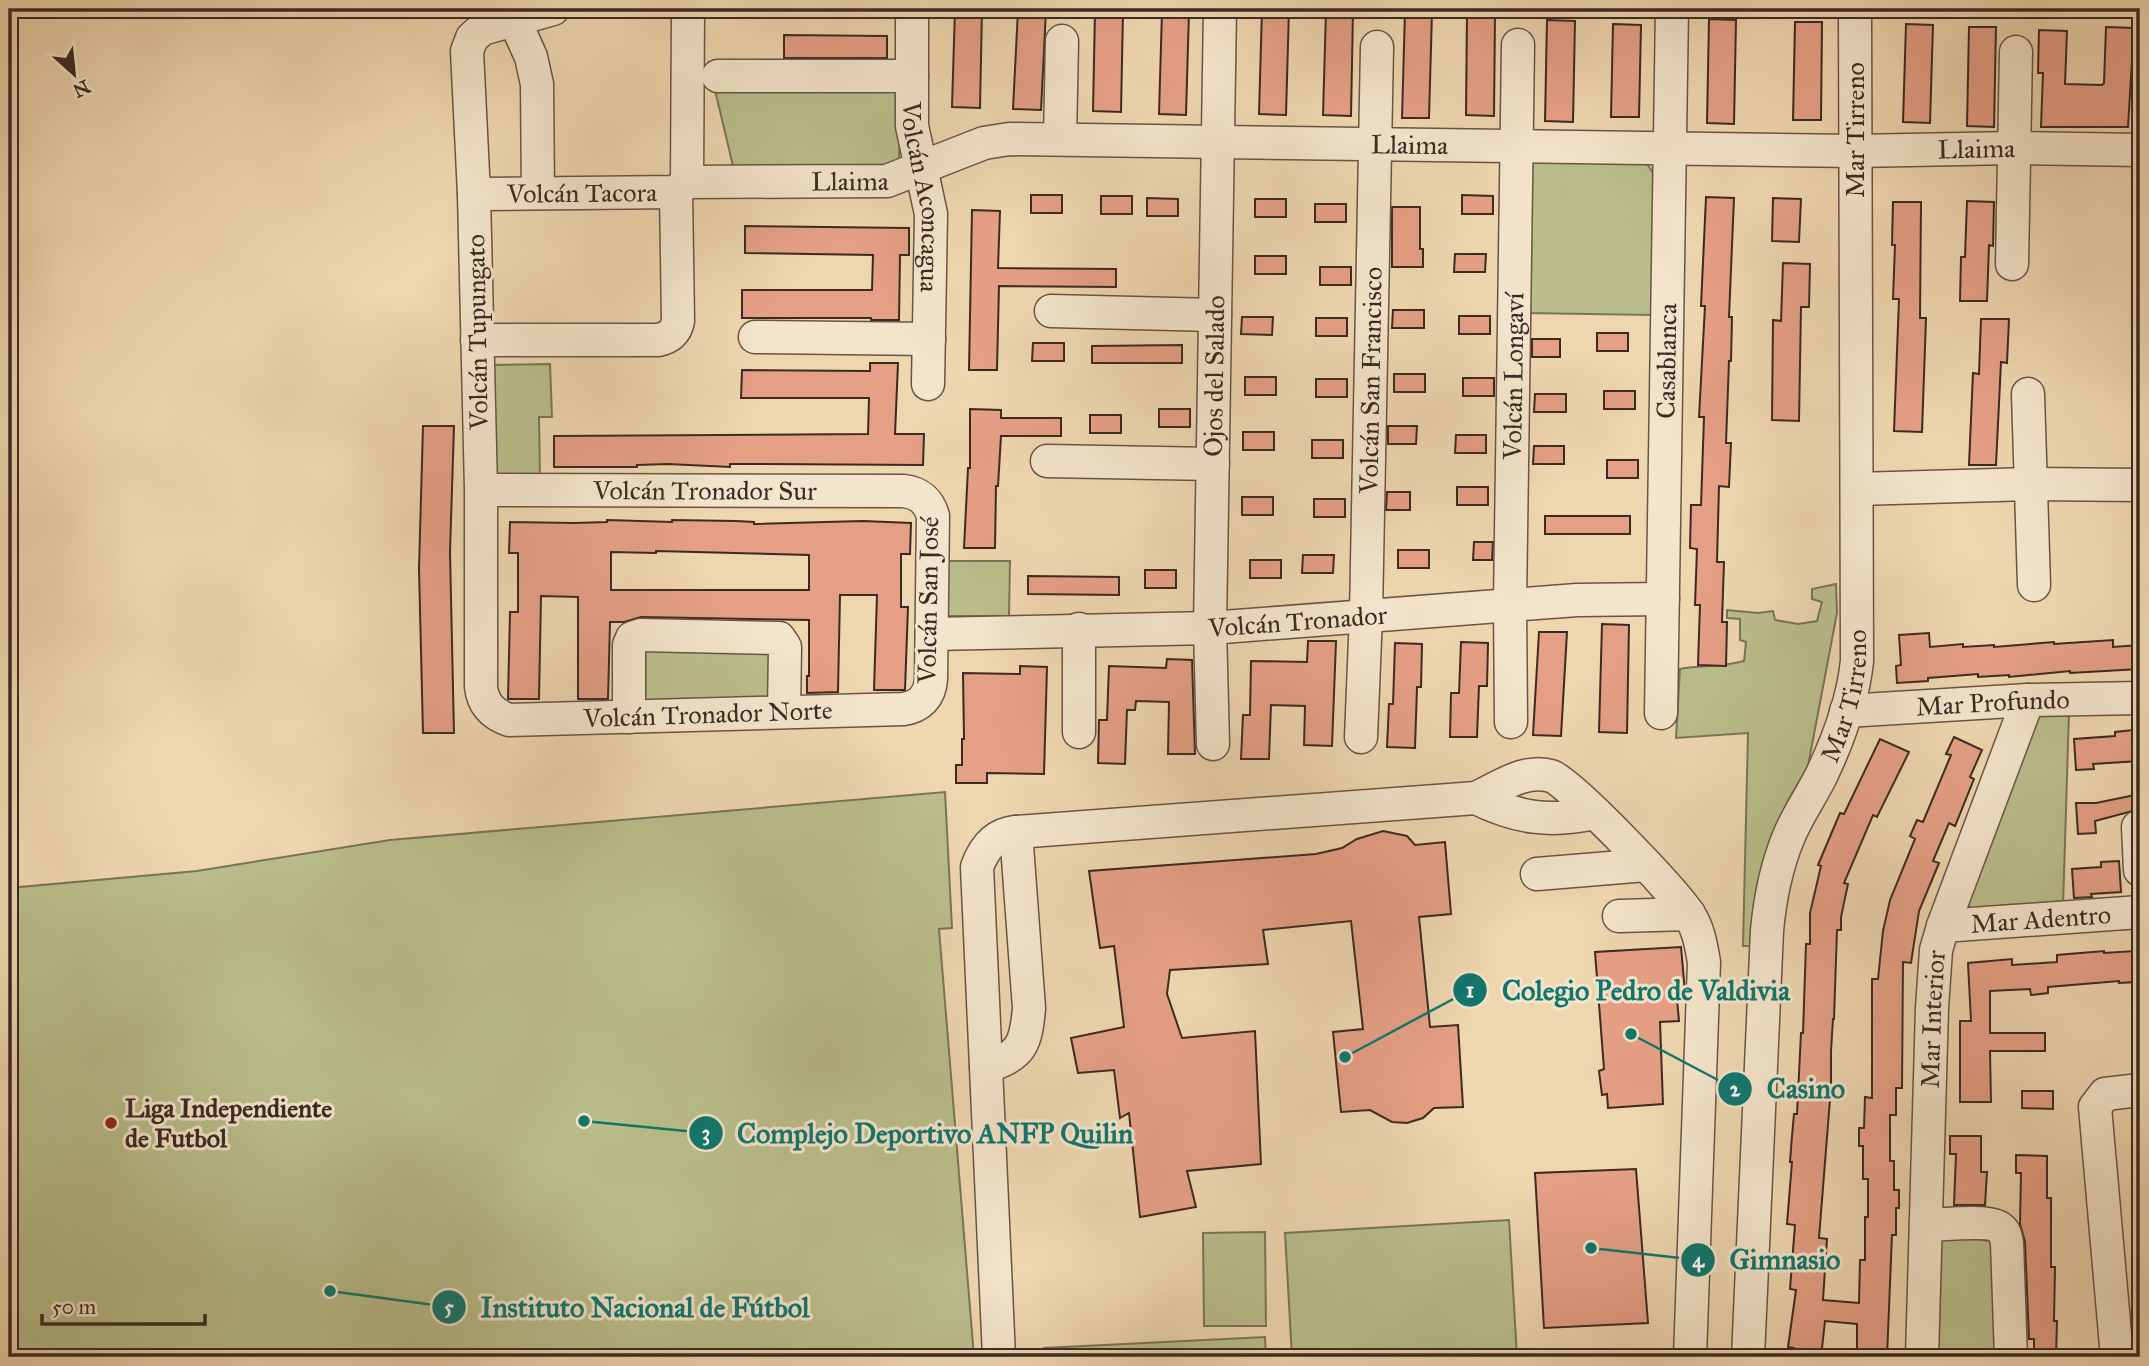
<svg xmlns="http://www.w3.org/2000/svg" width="2149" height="1366" viewBox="0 0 2149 1366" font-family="'IM FELL Great Primer',serif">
<rect width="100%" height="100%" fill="#eed6af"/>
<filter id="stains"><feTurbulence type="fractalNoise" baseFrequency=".00286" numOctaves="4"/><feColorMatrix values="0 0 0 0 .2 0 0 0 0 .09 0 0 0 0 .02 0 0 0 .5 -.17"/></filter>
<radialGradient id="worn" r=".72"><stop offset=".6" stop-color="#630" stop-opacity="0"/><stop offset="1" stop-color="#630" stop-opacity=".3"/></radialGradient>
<path fill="#b9be8b" stroke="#7a7458" stroke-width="2" d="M903,82L898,173L734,170L714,86Z
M1531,161L1647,164L1656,177L1654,315L1520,313Z
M550,364L552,417H539L540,480L498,476L495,472L492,365Z
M947,561H1010L1009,616H947Z
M1836,584L1837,613L1808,766L1787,803L1766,856L1752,946H1743L1748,733L1676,738L1680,669C1702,665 1723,667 1744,661L1746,642L1740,640V619L1727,618V610L1758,613L1773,611L1775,620L1798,624L1817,621L1822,602L1812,599V589Z
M771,640L777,701L636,704L635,650Z
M2069,712L2063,907L1973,911L1966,903L2033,716Z
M945,792L952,928L939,929L974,1357H9V888L197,871L390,840Z
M1509,1220L1517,1357H1292L1285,1233Z
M1265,1232L1266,1326H1204L1203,1233Z
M1994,1235L2004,1357H1933L1937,1242L1944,1237Z
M1265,1337L1266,1357H1045L1044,1348Z"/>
<path fill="#e59f85" stroke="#3b2a24" stroke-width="2" fill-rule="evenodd" d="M955,9H982L980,108L952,107Z
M1262,9H1289L1286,115L1259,114Z
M1018,10H1046L1041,110L1013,109Z
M1095,10L1123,11L1121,112L1093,111Z
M1162,11H1189L1186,115L1159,114Z
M1326,11H1353L1351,116L1323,115Z
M1405,11L1432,12L1429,118H1402Z
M1467,14H1495L1494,116L1466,115Z
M1709,19L1736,20L1734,124L1707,123Z
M1547,20L1575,21L1573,122L1545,121Z
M1795,22H1822L1821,120H1793Z
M1613,24L1641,25L1639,117H1611Z
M1906,24L1933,25L1930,123L1903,122Z
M1969,27H1996L1994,127L1967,126Z
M2106,27L2134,28L2128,127H2041L2043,73H2038L2039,30L2067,31L2065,84L2102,85L2104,83Z
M784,35L887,36V58H784Z
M1031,195H1062V213H1031Z
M1462,195L1493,196V214H1462Z
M1101,196H1132V214H1101Z
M1706,197L1734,198L1729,317H1732L1731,361H1729L1726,443H1731L1729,487L1719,486L1717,562H1724L1722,622H1727L1726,666L1698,665L1700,605H1695L1697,549L1690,548L1691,505H1701L1704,417H1699L1705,306H1701Z
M1147,198L1178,199V216H1147Z
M1773,198L1801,199L1799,242L1772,241Z
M1255,199H1286V217H1255Z
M1967,201L1994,202L1993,246L1989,245L1987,301H1960L1961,257H1965Z
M1893,202H1921L1920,318H1926L1922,432L1894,431L1899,299H1893L1895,245H1892Z
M1315,204H1346V222H1315Z
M1392,207H1420V249H1423V267H1392Z
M972,210L1000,211L998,268L1116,269V287L999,286L997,370H969Z
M745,226L909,228V255H900L899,320H871V318H742V290H872L873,255L745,253Z
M1455,254H1486L1485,272H1454Z
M1255,256H1286V274H1255Z
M1783,263L1810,264L1809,307H1801L1799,421L1772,420L1773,320L1781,321Z
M1320,267H1351V285H1320Z
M1393,310H1424V328H1392Z
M1459,316H1490V334H1459Z
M1242,317H1273L1272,335L1241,334Z
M1316,318H1347V336H1316Z
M1981,319H2009L2007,363L2001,362L1996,465H1969L1973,373L1979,374Z
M1597,333H1628V351H1597Z
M1532,339H1560V357H1532Z
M1033,343H1064V361H1032Z
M1182,345V363H1092V346Z
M870,363H898L895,434H924L923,465L764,464H730V467L668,464L637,465V467H554V436L868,434L869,398H741L742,370L870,371Z
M1394,374H1425V392H1394Z
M1245,377H1276V395H1245Z
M1463,378H1494V396H1463Z
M1316,379H1347V397H1316Z
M1604,391H1635V409H1604Z
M1535,394H1566V412H1534Z
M970,409L1001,410V418H1061V436H1001L998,486H996L995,548H964L968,468H970Z
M1159,409H1190V427H1159Z
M1090,415H1121V433H1090Z
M423,426H454L450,552L454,733H423L419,569Z
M1388,426H1417L1416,444H1388Z
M1243,432H1274V450H1243Z
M1456,435H1486V453H1455Z
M1312,440H1343V458H1312Z
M1534,446H1564V464H1533Z
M1607,460H1638V478H1607Z
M1457,487H1488V505H1457Z
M1387,492H1410V510H1386Z
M1242,497H1273V515H1242Z
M1314,499H1345V517H1314Z
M1545,516H1630V534H1545Z
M607,520L672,522V520L736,521L754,522V524L863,521L911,523L910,554H901V607H908L905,690H874L877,595H840L838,692L807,693V676H809V620L641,617L624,622H610L608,699H578V597L541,596L539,699H508L510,612H518V553H509L510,522L574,523L607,522ZM656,551L809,555V590H611V552L656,553Z
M1474,542H1493L1492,560H1473Z
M1398,550H1429V568H1398Z
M1303,555H1334L1333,573H1302Z
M1250,560H1281V578H1250Z
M1145,570H1176V588H1145Z
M1028,576L1119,577V595L1028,594Z
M1602,624L1629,625L1627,733L1599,732Z
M1539,632H1567L1561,736L1533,735Z
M1929,633L1930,647L1963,644V647L1994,645V647L2054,642V644L2113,640V647L2140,645V669L2070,673V671L2009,677V675L1978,677V674L1928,678V681L1897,683L1896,666L1901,665L1899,635Z
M1308,641H1336L1332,746L1304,745L1305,706L1271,705L1269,759H1241L1243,715H1250L1251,661L1307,662Z
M1461,642L1488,643L1487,686H1479L1477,737H1450L1451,693H1459Z
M1395,643L1422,644L1421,687H1417L1415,748L1387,747L1389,704H1393Z
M1167,659L1192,660L1195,754H1168L1169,702L1136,701L1135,710H1127L1125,764L1098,763L1099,720H1107L1109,666L1166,668Z
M1020,666L1047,667L1044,774L987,773V783H956V765H962V739H964L963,673L1020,674Z
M2133,730V739L2140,738V761L2093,764L2094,769L2076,770L2074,739L2115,736V732Z
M1954,737L1982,750L1970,777L1974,779L1955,826L1949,823L1933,861L1939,863L1919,911L1911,963L1903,962L1902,1088H1896V1115H1890V1161H1894V1190H1899V1208H1896V1235H1892L1887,1357H1857V1324L1825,1321L1821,1357H1793L1794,1348L1788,1347L1796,1290L1790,1289L1795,1225L1787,1224L1792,1162H1790L1792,1136L1794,1114H1797L1801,1033H1803L1806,944H1810V913L1821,866L1818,865L1840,813L1844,814L1880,739L1909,752L1877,817L1873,815L1844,883L1848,884L1841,917V930H1837L1834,1019H1833L1831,1051V1087L1819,1238L1827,1239L1823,1300L1859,1303L1860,1260H1865V1217H1868V1179H1863V1146H1859V1128H1864L1865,1097L1872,1098V979H1878L1883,931L1890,900L1915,839L1910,836L1917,820L1923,822L1951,755L1946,754Z
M2140,794V809L2095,821L2096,833L2078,834L2076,803H2096Z
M1383,831L1407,836L1415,845L1445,842L1451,914L1419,917L1430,1027L1458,1025L1463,1107L1434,1108L1423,1118L1407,1123L1392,1122L1370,1110L1341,1112L1333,1032L1363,1029L1351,921L1263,930L1268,964L1170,970L1167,994L1182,1038L1255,1031L1261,1164L1187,1171L1196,1207L1140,1217L1129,1113L1120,1118L1114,1070L1078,1073L1071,1038L1124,1027L1114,946L1100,948L1089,871L1316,854L1342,848L1357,839Z
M2119,861L2121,892L2091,894L2092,897L2074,898L2072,869L2101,867V862Z
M1681,947L1685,992L1684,998L1677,999L1679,1021L1660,1022L1663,1104L1608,1108L1607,1094L1602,1095L1599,1071L1604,1069L1595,952Z
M2104,951V953L2135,951L2137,982L2119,983V981L2048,987V993L2031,995L2030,989L1990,991V1033H2045V1051H1990L1991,1102H1960V1021H1971L1968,963L2012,959V965L2057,962V955Z
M2022,1091H2053V1109L2022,1108Z
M1950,1136H1981V1172H1987L1985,1205H1954L1956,1154H1950Z
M2016,1155L2047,1156V1198H2051V1267H2055L2054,1321H2057L2056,1357H2034V1339H2029L2025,1242L2020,1224L2021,1173H2016Z
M1636,1169L1648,1323L1544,1328L1535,1173Z"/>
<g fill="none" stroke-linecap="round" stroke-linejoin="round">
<g stroke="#685547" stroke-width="35">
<g id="minor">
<path id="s1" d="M912,9V126L931,214L928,384"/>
<path d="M514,19L531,57L537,84L538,193"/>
<path d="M718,76H912"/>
<path d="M1060,139L1062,41"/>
<path id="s2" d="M687,182L887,181L984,143L1009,139L1855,151L2014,148L2140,150"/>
<path d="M687,182L688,9"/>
<path id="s3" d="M474,194L676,192L687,182"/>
<path d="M2012,264L2016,52"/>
<path d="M1051,311L1215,315"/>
<path d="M755,337L929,339"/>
<path d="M477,340H658C669,338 676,332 678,321L676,192"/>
<path d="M2028,394L2034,585"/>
<path d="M1047,461L1213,464"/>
<path d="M1857,489L2030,484L2140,485"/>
<path id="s4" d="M481,490L904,491C920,493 929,502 933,516L931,679C930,696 920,707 903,709L509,720C492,714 483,704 481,687V490L474,194L467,51L472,38L482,29L553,9"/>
<path d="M1079,629V732"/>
<path id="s5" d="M932,634L1210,628L1577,600L1663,599"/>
<path id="s6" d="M1846,711L2028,700L2140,698"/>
<path id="s7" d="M1661,713L1672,9"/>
<path d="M629,717V645L632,638L641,635L779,638L785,647L784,712"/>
<path id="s8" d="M1511,722L1510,604L1518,45"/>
<path id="s9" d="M1361,737L1366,615L1377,47"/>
<path id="s10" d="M1213,744L1210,628L1220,9"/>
<path d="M1476,798C1517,818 1550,823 1595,813"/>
<path d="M2138,827L2140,870"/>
<path d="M1537,874L1646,865"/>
<path d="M1619,916L1689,914"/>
<path id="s11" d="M1943,926L2140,912"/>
<path d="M986,1066C1022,1057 1026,1043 1029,1008L1016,832"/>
<path d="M1926,1225C1941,1225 1989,1219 2000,1228C2005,1231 2006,1237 2007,1243L2011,1357"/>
<path d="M999,1357L977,867C984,848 995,834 1016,832L1476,798C1498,788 1525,768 1551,776C1570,782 1678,895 1690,916C1699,931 1701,945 1704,962L1690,1357"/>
<path id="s12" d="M1748,1357L1767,931C1770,898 1776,867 1789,836C1798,814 1812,795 1822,774C1839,738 1853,700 1857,661L1855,9"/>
<path id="s13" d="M1922,1357L1932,1008L1936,950L1943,926L2028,700"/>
<path d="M2117,1357L2095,1107L2105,1094L2140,1090"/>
</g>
</g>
<use href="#minor" stroke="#f4e4cb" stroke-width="32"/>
</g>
<circle fill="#8f2418" stroke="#f4e4cb" stroke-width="2.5" cx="111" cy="1123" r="7"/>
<g text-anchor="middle" stroke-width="6" stroke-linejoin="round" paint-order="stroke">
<g font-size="26" fill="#3b2a24" stroke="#f4e4cb">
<text transform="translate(1855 130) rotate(-90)" y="9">Mar Tirreno</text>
<text dy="9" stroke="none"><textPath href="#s2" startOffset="730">Llaima</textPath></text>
<text dy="9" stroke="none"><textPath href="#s2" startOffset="1297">Llaima</textPath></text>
<text dy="9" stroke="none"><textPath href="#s2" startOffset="163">Llaima</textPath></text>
<text dy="9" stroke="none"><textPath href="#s3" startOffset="108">Volcán Tacora</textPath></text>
<text dy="9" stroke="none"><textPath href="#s1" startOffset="189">Volcán Aconcagua</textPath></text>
<text transform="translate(477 332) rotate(-91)" y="9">Volcán Tupungato</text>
<text dy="9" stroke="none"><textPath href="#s7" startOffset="352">Casablanca</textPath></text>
<text dy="9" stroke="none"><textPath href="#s8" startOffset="346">Volcán Longaví</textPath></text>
<text dy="9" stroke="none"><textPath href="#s10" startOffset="368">Ojos del Salado</textPath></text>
<text dy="9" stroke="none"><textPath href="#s9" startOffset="357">Volcán San Francisco</textPath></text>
<text dy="9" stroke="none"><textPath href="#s4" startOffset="224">Volcán Tronador Sur</textPath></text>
<text transform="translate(928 600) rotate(-89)" y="9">Volcán San José</text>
<text dy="9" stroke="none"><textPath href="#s5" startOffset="366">Volcán Tronador</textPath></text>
<text dy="9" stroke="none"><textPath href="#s12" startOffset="677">Mar Tirreno</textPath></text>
<text dy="9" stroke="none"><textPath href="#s6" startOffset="147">Mar Profundo</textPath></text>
<text transform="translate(708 714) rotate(-2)" y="9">Volcán Tronador Norte</text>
<text dy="9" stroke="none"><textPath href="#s11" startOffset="98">Mar Adentro</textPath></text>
<text dy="9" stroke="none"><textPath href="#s13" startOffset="338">Mar Interior</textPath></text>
</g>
<g font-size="26" font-weight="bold" fill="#3b2a24" stroke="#f4e4cb" text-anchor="start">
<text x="125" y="1117">Liga Independiente<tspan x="125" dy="30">de Futbol</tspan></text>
</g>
</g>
<path fill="none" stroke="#0f766e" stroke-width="2.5" d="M1345 1057L1470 990M1631 1034L1735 1089M584 1121L706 1133M1591 1248L1698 1260M330 1291L449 1307"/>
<g fill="#0f766e" stroke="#f4e4cb" stroke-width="2.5">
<circle cx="1345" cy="1057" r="7"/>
<circle cx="1631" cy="1034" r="7"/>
<circle cx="584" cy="1121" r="7"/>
<circle cx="1591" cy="1248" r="7"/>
<circle cx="330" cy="1291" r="7"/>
<circle cx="1470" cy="990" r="18"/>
<circle cx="1735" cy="1089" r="18"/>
<circle cx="706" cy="1133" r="18"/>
<circle cx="1698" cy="1260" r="18"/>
<circle cx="449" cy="1307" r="18"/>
</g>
<g font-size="21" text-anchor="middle" font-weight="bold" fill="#fff">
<text x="1470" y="997">1</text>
<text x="1735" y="1096">2</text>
<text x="706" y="1140">3</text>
<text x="1698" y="1267">4</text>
<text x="449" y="1314">5</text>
</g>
<g font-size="28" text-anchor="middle" font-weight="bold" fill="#0f766e" stroke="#f4e4cb" stroke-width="6" stroke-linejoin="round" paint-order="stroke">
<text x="1646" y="1000">Colegio Pedro de Valdivia</text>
<text x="1806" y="1098">Casino</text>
<text x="935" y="1143">Complejo Deportivo ANFP Quilin</text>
<text x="1785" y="1269">Gimnasio</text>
<text x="645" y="1317">Instituto Nacional de Fútbol</text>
</g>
<rect width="2149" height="1366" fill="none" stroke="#eed6af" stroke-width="35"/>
<rect x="10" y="10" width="2128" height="1345" fill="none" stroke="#3b2a24" stroke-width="3.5"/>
<rect x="18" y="18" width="2114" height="1331" fill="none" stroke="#3b2a24" stroke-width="2"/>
<g transform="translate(74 74) rotate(153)" stroke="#f4e4cb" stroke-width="5" paint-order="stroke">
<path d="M0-5L12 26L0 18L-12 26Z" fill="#3b2a24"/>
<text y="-10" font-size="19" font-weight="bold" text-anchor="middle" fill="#3b2a24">N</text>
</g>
<path d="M42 1314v10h163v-10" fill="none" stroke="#3b2a24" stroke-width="3.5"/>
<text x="52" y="1314" font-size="21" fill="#3b2a24" stroke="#f4e4cb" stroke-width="5" paint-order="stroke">50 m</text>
<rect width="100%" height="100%" filter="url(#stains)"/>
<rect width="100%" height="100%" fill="url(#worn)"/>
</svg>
